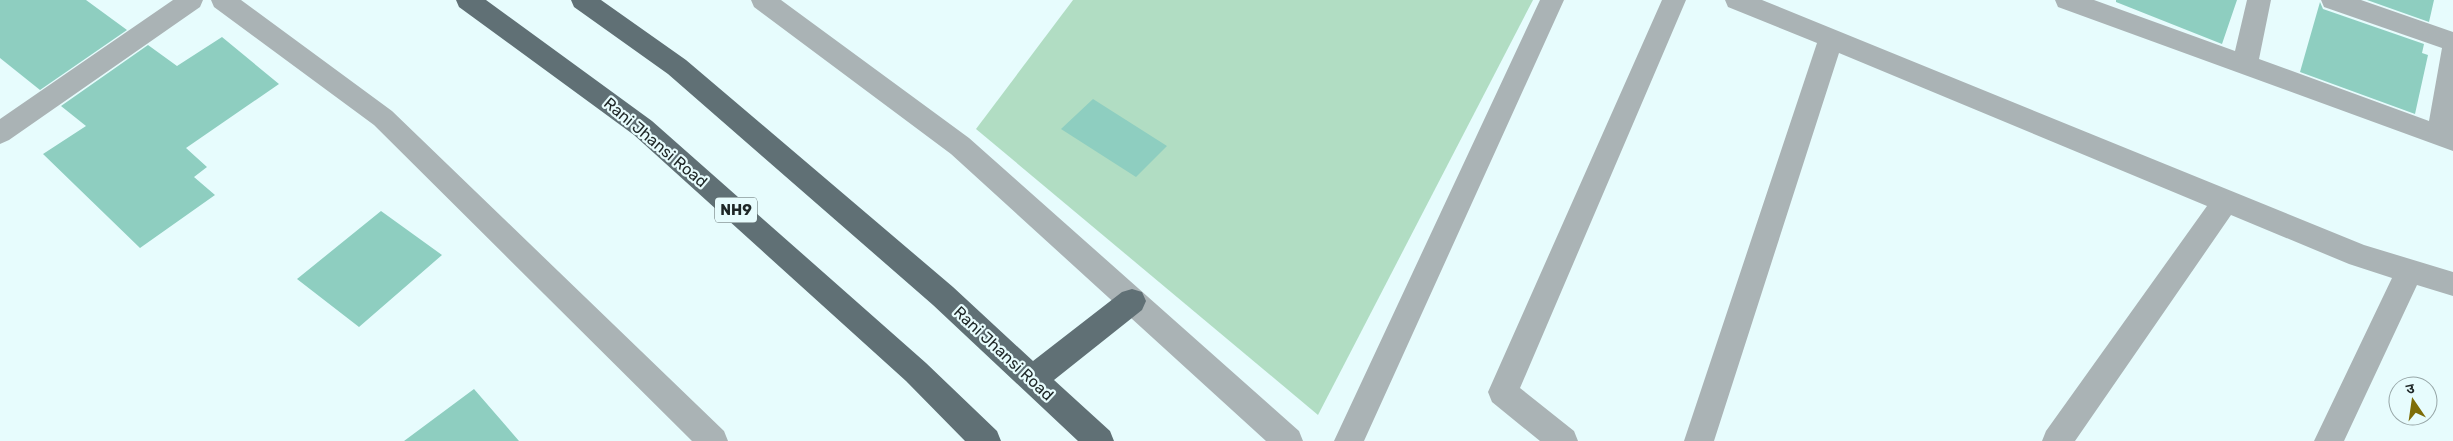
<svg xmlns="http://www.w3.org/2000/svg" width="2453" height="441" viewBox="0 0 2453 441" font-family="Rubik,'Noto Sans Devanagari',sans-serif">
<rect width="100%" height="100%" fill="#e7fcfd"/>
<path fill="#b1ddc3" d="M1073,0H1533L1318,415L976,129Z"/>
<path fill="#8ecec0" d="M0,0H86L127,30L40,90L0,58Z
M2116,0H2237L2222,44L2116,2Z
M2367,0H2434L2429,22Z
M2320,2L2323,9L2424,44L2422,53L2428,55L2415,114L2300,72Z
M222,37L279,84L186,148L207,167L194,177L215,195L140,248L43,154L86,126L61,106L148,45L177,66Z
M1093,99L1167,146L1136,177L1061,129Z
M381,211L442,255L359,327L297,279Z
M474,389L519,441H404Z"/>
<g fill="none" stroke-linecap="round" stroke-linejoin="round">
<path fill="#aab3b5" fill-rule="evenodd" d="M173,0H203L200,7L9,140L0,144V119Z
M211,0H241L392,111L724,431L728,441H692L374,125L214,7Z
M751,0H781L969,138L1299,431L1303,441H1266L951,154L754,7Z
M1540,0H1564L1364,441H1334Z
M1662,0H1686L1520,388L1574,431L1578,441H1540L1492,402L1488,392Z
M1725,0H1762L2364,245L2453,272V296L2417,285L2344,441H2314L2392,278L2349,264L2231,215L2075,441H2042L2046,431L2207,206L1839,53L1714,441H1684L1817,43L1728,7Z
M2055,0H2094L2235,51L2247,0H2271L2259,59L2429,121L2442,48L2324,7L2321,0H2361L2453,32V151L2058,7Z"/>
<path fill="#607075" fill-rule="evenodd" d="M456,0H486L652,121L926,363L997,431L1001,441H965L906,381L634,135L459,7Z
M571,0H601L686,60L953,287L1033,361L1122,292L1132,289L1142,292L1146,301L1142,310L1054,380L1110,431L1114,441H1078L933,305L668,74L574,7Z"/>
</g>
<g text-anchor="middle" stroke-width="4.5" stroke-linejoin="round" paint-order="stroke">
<rect fill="#e7fcfd" stroke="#5a6666" stroke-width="1" x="715" y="197.5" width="42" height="25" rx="4"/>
<g font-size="15" font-weight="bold" fill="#1e2626">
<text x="736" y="215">NH9</text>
</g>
<g font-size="16" fill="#1e2626" stroke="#e7fcfd">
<text transform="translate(656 142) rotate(40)" y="6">Rani Jhansi Road</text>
<text transform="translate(1004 353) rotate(43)" y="6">Rani Jhansi Road</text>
</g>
</g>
<g transform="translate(2413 401) rotate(347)"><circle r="24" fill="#e7fcfd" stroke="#97a6a7"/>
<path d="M0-4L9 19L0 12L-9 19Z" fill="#7e6d08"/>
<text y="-8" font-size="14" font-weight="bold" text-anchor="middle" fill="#1e2626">उ</text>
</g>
</svg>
